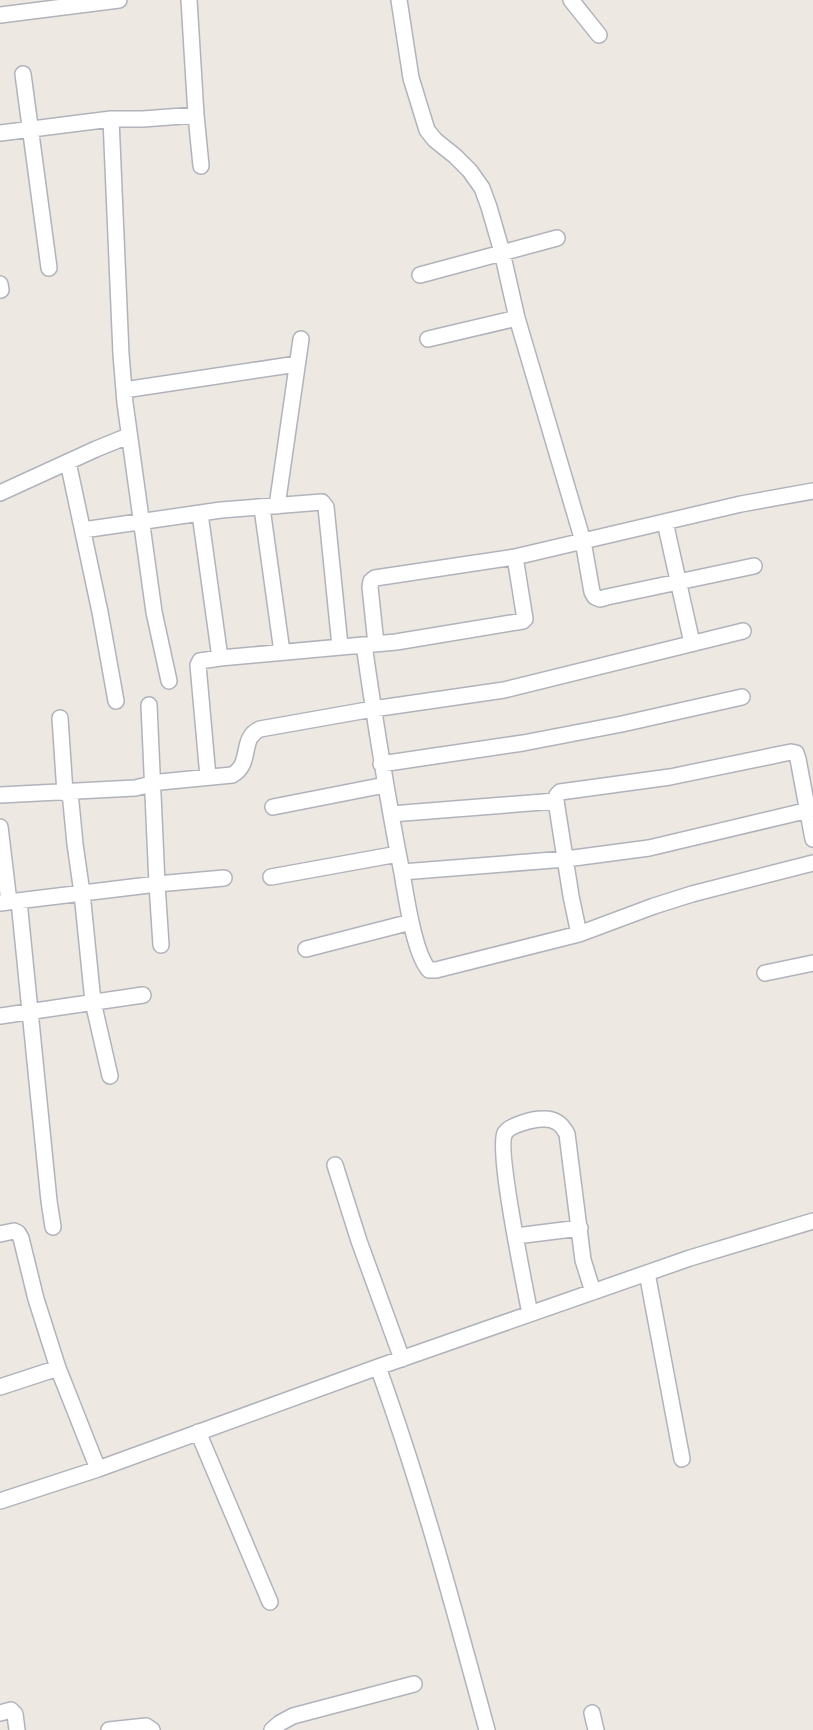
<svg xmlns="http://www.w3.org/2000/svg" width="813" height="1730" viewBox="0 0 813 1730" font-family="'Work Sans',sans-serif">
<rect width="100%" height="100%" fill="#ede8e1"/>
<g fill="none" stroke-linecap="round" stroke-linejoin="round">
<g stroke="#b1b3bc" stroke-width="18">
<path id="minor" d="M189,0L196,115L201,166
M399,0L411,78L427,130L435,140L455,156L470,171L482,188L489,207L502,252L517,318L583,541L592,592L595,597L600,599L607,597L754,566
M571,0L599,35
M0,15L119,0
M23,74L49,268
M111,119L121,354L125,403L154,612L169,681
M0,133L111,119H143L196,115
M420,275L557,238
M0,284L1,290
M428,339L517,318
M124,390L297,364
M68,462L100,612L116,701
M0,493L96,449L128,436
M277,506L301,339
M262,508L282,652
M200,514L220,658
M665,522L692,643
M83,530L221,510L322,502L326,507L340,646
M376,644L370,587L371,581L375,578L515,557L741,504L813,491
M364,645C375,721 387,797 402,873C406,896 414,953 429,970H436L579,934L654,906L692,894L813,863
M149,705L157,884L161,945
M60,718L65,793
M381,764L523,743L622,724L742,697
M208,777L198,665L200,661L220,658L396,642L523,621L525,619L515,557
M70,792L75,844L82,893L93,1002L110,1076
M0,795L135,788L160,782L232,775C253,764 239,738 260,729L373,709L504,690L743,631
M273,807L385,785
M391,814L556,801
M0,827L9,902
M402,872L566,859L649,848L813,809
M271,877L398,854
M19,901L49,1201L53,1227
M0,903L157,884L224,878
M579,934L571,896L556,801L557,795L560,792L670,777L791,752L796,753L798,759L813,839
M306,949L411,922
M765,973L813,963
M0,1016L143,995
M335,1165L359,1241L402,1359
M0,1234L14,1231L18,1233L21,1238L36,1299L58,1368L98,1469
M516,1236L580,1228
M647,1273L682,1459
M530,1314C525,1287 496,1149 505,1133C510,1125 533,1119 542,1119C555,1118 562,1124 567,1134L583,1260L593,1292
M378,1367C421,1486 454,1608 487,1730
M0,1387L58,1368
M198,1432L270,1602
M0,1501L98,1469L378,1367L690,1258L813,1221
M0,1713L11,1710L15,1714L17,1730
M592,1713L596,1730
M109,1730L146,1726L152,1730
M272,1730L280,1723L293,1716L414,1684"/>
</g>
<use href="#minor" stroke="#fff" stroke-width="15"/>
</g>
</svg>
